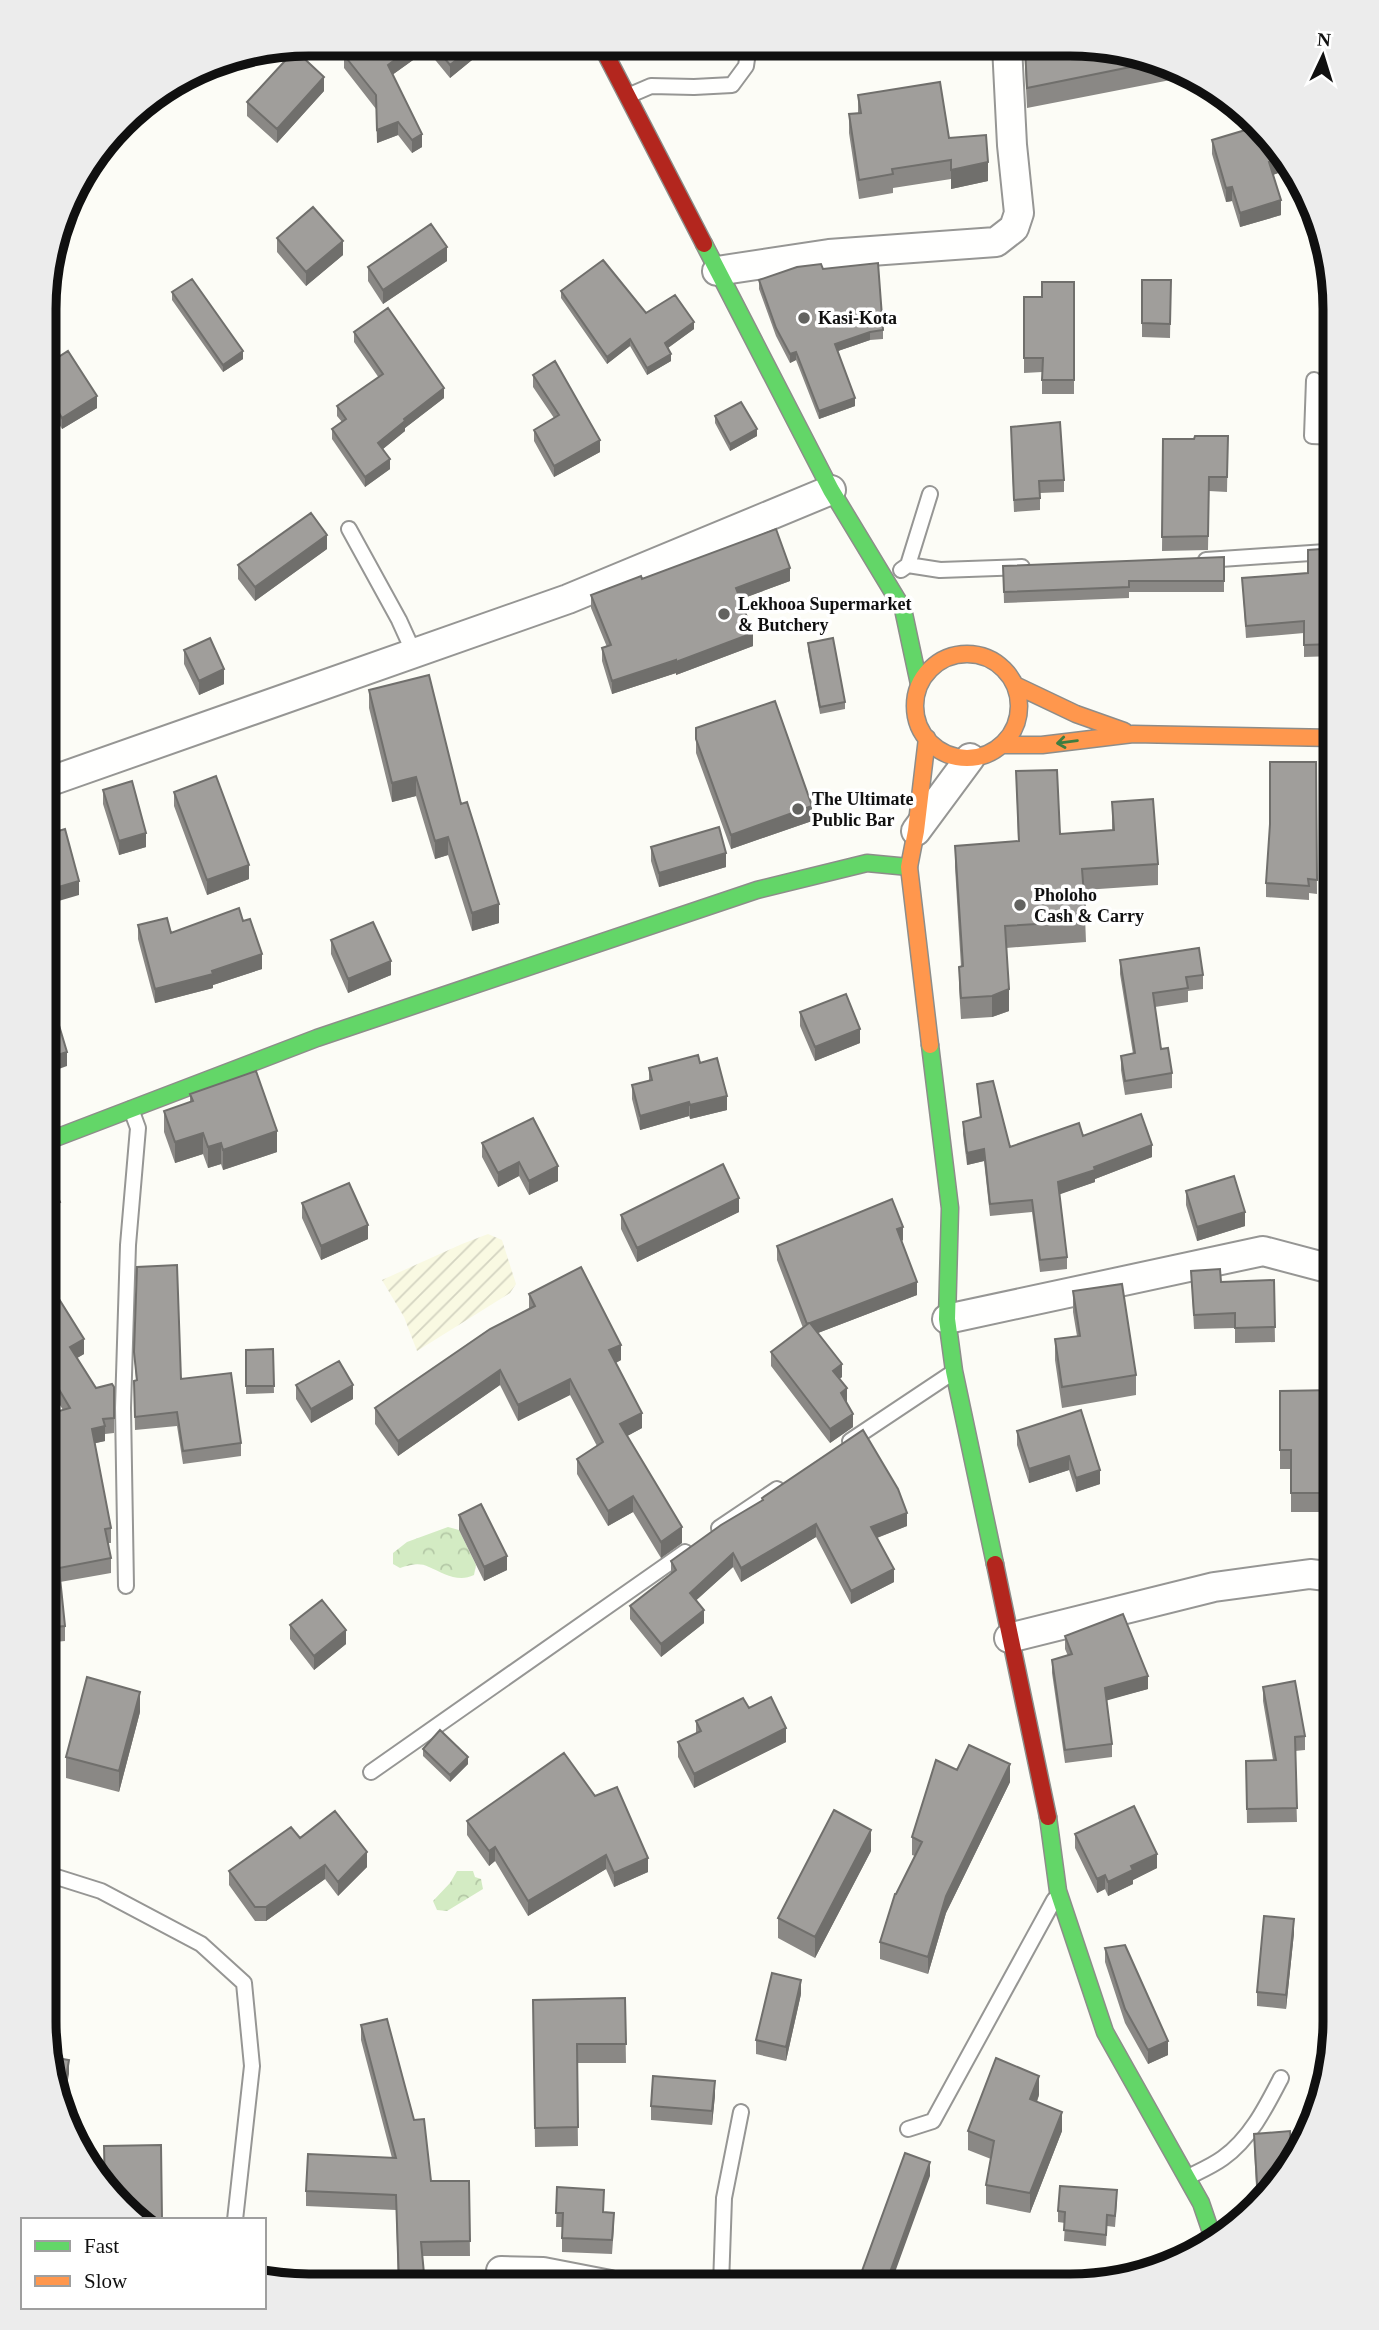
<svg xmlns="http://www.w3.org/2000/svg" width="1379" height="2330" viewBox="0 0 1379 2330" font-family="'Times New Roman',serif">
<defs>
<pattern id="farmland-furrows" width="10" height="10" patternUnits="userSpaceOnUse" patternTransform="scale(1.75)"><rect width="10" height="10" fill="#f9f9e2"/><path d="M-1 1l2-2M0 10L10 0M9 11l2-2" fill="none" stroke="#d4d4c1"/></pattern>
<pattern id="forest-crowns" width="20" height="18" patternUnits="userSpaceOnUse" patternTransform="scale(1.75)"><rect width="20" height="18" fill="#d3ebc3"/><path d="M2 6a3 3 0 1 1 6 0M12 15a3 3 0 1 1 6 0" fill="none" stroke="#b4c8a6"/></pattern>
</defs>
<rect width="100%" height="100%" fill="#fcfcf6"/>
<path fill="url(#farmland-furrows)" d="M488,1234L502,1240L516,1284L510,1293L417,1351L404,1317L382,1280L462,1244Z"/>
<path fill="url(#forest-crowns)" d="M448,1527L459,1530L476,1565L474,1575C458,1583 443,1573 429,1567C419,1562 410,1565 400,1568L393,1564V1553L407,1542Z
M457,1871H473L475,1877L481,1879L483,1889L447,1911L437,1910L433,1901L450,1883Z"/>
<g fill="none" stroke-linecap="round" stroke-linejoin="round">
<g stroke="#969694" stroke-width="18">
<path id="lane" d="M630,95L651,86L694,87L732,85L746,66L749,45
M1314,380L1312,436L1335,437
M349,529L399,620L414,653
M1206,560L1326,552
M908,565L940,570L1022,567
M901,570L908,565L930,494
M850,1441L952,1373
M719,1528L777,1489
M126,1586L123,1408L128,1245L138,1128L131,1109
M371,1772L685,1552
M44,1873L101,1891L201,1944L244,1983L252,2066L235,2220
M908,2129L933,2121L1054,1900
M1188,2177C1200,2171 1212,2166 1223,2158C1250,2139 1266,2107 1281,2078
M721,2285L724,2198L741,2112"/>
</g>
<g stroke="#969694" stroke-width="32">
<path id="street" d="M717,271L829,254L996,242L1014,228L1019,213L1012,145L1007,46
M45,783L568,599L831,490
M916,831L970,758
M947,1319L1263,1251L1335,1270
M1009,1638L1214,1587L1310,1574L1335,1577
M501,2271L543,2272L610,2285"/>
</g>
<g stroke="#8d8d8a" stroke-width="19">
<path id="fast" d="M704,244L831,490L903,609L919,684
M930,1045L950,1208L947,1319L954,1371L995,1564
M45,1142L317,1038L757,890L867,863L909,867
M1048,1817L1058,1891L1105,2032L1201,2203L1214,2241"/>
</g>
<g stroke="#8d8d8a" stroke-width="19">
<path id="slow" d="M915 706a52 52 0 1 1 104 0a52 52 0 1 1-104 0Z
M1015,685L1076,714L1124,731
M927,738L916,831L909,867L930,1045
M1002,745H1042L1133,734L1335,738"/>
</g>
<g stroke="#8d8d8a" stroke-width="19">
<path id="jam" d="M601,45L704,244
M995,1564L1048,1817"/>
</g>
<use href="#lane" stroke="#fffffe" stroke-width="14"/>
<use href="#street" stroke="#fffffe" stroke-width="28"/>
<use href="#fast" stroke="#63d668" stroke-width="16"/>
<use href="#slow" stroke="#ff974d" stroke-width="16"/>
<use href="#jam" stroke="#b3261e" stroke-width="16"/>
</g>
<path fill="#8a8885" d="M358,44H483V51L450,78L427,50L392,75L422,147L412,153L398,135L377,143L376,109L344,68V55Z
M1024,46H1105L1172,64L1191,76L1027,108Z
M324,91L277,143L247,116V102Z
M858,95L949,138L988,181L951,189V179L893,188V193L859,199L849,133V114L858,113Z
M1212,140L1281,172L1273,175L1281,215L1240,227L1232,201L1226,202L1212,154Z
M277,238L343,255L306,286L277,252Z
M447,261L383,304L368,281V267Z
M823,269L883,330V339L870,340L838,351L855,406L819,419L796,360L790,363L776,336L759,289V280Z
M1142,280H1171L1170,338L1142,337Z
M1074,282V394H1042V372L1024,373V297H1042Z
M1322,286L1335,309V350L1322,300Z
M561,291L646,313L694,329L668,348L671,361L647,375L630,346L607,364L561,298Z
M172,292L243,359L223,372L172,300Z
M354,332L444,398L405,428V431L383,449L390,469L365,487L332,439V429L342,422L337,416V406L379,378L354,342Z
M46,365L97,408L62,429L46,402Z
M533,375L600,452L554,477L534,441V430L554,418L533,387Z
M715,416L757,436L730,451L715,423Z
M1228,436L1227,492L1209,491L1208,550L1162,551L1163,439H1194Z
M1011,439L1064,480V492L1040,493V510L1014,512Z
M1335,548V656L1304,657V633L1246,638L1242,578L1308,573Z
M327,549L255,601L238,579V565Z
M1224,557V592H1129V598L1004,603L1003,566Z
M642,579L790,581L741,599L753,646L676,675V673L612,694L602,661V648L607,647L591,608V595Z
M808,643L845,702V709L820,714L808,650Z
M184,650L224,684L199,695L184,664Z
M369,690L461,804L499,923L472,931L448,855L435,859L416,796L392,802L369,708Z
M696,728L812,821L731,849L696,753Z
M1316,762L1317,894L1309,893V900L1266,897V883Z
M1016,771L1060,834L1112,830V802L1158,864V885L1084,890L1086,942L1006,948L1009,1011L992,1017L961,1019L959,988V967H961L955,867V846L1018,841Z
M103,790L146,847L119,855L103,804Z
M174,792L249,879L207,895L174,806Z
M651,847L726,867L659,887L651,861Z
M138,925L171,933L262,969L213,985V988L155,1003L138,939Z
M331,940L391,975L348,993L331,954Z
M1120,960L1203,975V989L1188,991V1002L1155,1007L1161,1049L1172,1073V1088L1125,1095L1121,1070V1056L1133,1054L1120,974Z
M800,1012L860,1043L815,1061L800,1026Z
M700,1063L727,1110L690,1119L689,1116L640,1130L632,1099V1085L649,1081V1068Z
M977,1084L1010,1147L1083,1136L1152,1157L1095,1179V1182L1059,1194L1067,1257V1269L1040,1272L1032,1212L990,1216L984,1161L967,1165L963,1134V1122L980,1117Z
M190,1094L277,1152L223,1170L221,1164L208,1168L203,1154L175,1163L164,1132V1111L190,1102Z
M482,1143L558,1181L529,1195L519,1176L498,1187L482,1157Z
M1186,1191L1245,1226L1197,1241L1186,1205Z
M302,1203L368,1239L321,1260L302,1218Z
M739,1212L637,1262L621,1229V1215Z
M903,1240L902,1241L917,1295L818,1333L842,1377L839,1379L853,1427L830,1443L771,1366V1352L803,1328L777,1260V1246Z
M1191,1271L1221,1282L1274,1280L1275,1342L1235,1343V1328L1194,1329Z
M1073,1291L1136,1375V1395L1062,1408L1055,1360V1339L1077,1336L1073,1312Z
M529,1294L621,1360L616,1363L642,1428L627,1436L682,1543L661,1558L633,1512L608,1526L577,1474V1459L597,1446L570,1395L518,1421L500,1385L398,1456L375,1424V1408L529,1309Z
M45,1308L84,1354L77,1358L96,1388L114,1387V1433L105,1434V1441L95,1443L111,1528V1543H108L111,1558V1573L60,1582L65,1626V1641L44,1643L45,1415L63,1410L45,1381Z
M273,1349L274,1393L246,1394V1350Z
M134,1352L181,1379L241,1443V1456L183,1464L177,1426L135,1430L134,1381L136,1380Z
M296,1385L353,1399L311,1423L296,1399Z
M1335,1390V1512H1291V1469H1280V1391Z
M1081,1410L1100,1484L1076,1492L1069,1470L1029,1483L1017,1445V1431Z
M762,1498L907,1526L877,1538L894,1582L851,1604L816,1537L741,1582L733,1567L696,1600L704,1623L661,1657L630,1619V1606L671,1574V1561L762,1501Z
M459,1515L507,1570L484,1581L459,1530Z
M290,1625L346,1644L314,1670L290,1639Z
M1065,1636L1148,1689L1106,1700L1112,1744V1757L1065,1763L1052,1673V1660L1068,1656L1065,1649Z
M1263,1687L1305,1736V1750L1295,1751L1297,1822L1247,1823L1246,1761L1273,1760L1263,1701Z
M749,1708L786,1742L694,1788L678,1757V1742L696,1734V1721Z
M140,1712L119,1792L66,1778V1757Z
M423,1749L468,1764L450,1782L423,1756Z
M957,1770L1010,1782L946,1913L928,1974L880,1959V1942L896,1894L915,1856L912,1855V1837Z
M595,1796L648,1872L614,1887L606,1869L528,1916L495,1861L489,1866L467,1835V1821Z
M1075,1834L1157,1868L1133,1880V1884L1108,1896L1105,1889L1097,1893L1075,1848Z
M300,1838L367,1867L338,1896L325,1879L266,1921H255L229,1885V1871Z
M871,1851L815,1958L778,1938V1918Z
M1294,1933L1286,2009L1257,2006V1992Z
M1105,1948L1168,2055L1148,2064L1125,2023L1105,1962Z
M801,1994L786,2061L756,2054V2040Z
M625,1998L626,2063H577L578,2146L535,2147L533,2000Z
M361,2025L414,2120L431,2181H469L470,2256H422L425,2284H398L396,2210L306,2206V2191L392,2158L361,2040Z
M715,2095L712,2125L651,2120V2106Z
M1039,2095L1037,2102L1062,2131L1030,2213L986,2204V2185L991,2159L968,2150V2131Z
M1254,2134L1281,2182L1257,2205L1254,2148Z
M557,2187L614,2227L612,2254L562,2252V2227H556Z
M1117,2201L1115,2227L1107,2226L1106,2246L1064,2241L1065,2223L1058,2222V2211Z"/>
<path fill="#706f6c" d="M416,44H427V50L388,78V65Z
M476,44H483V51L450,78V65Z
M324,77V91L277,143V129Z
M398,122V135L377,143V130Z
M422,134V147L412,153V140Z
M1281,158V172L1269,176V162Z
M988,162V181L951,189V170Z
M1232,187V201L1226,202V188Z
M1281,200V215L1240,227V213Z
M343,241V255L306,286V272Z
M447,247V261L383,304V290Z
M694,322V329L665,350V343Z
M870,332V340L835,352V344Z
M630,339V346L607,364V357Z
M243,351V359L223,372V365Z
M796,352V360L790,363V354Z
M671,354V361L647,375V368Z
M444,388V398L405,428V431L378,453V443L404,419Z
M97,396V408L62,429V418Z
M855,398V406L819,419V411Z
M757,429V436L730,451V444Z
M600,440V452L554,477V466Z
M390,459V469L365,487V477Z
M327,535V549L255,601V587Z
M790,568V581L736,601V588Z
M753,633V646L676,675V662Z
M676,660V673L612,694V681Z
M224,669V684L199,695V681Z
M416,777V796L392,802V783Z
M812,806V821L731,849V835Z
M146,833V847L119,855V841Z
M448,837V855L435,859V841Z
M726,853V867L659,887V873Z
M249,865V879L207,895V880Z
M79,881V895L45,905V891Z
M499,904V923L472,931V913Z
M262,954V969L213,985V988L155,1003V989L212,971Z
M391,961V975L348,993V979Z
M1009,989V1011L992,1017V996Z
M860,1029V1043L815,1061V1047Z
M67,1052V1066L45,1074V1059Z
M727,1096V1110L690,1119V1105Z
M689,1102V1116L640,1130V1116Z
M277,1131V1152L223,1170V1150Z
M203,1133V1154L175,1163V1142Z
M221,1143V1164L208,1168V1147Z
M1152,1145V1157L1095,1179V1182L1058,1195V1182L1094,1167Z
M984,1149V1161L967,1165V1153Z
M519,1162V1176L498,1187V1173Z
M558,1166V1181L529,1195V1181Z
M739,1198V1212L637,1262V1248Z
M60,1202V1216L45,1224V1210Z
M1245,1212V1226L1197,1241V1227Z
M368,1225V1239L321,1260V1246Z
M903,1227V1240L897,1243V1229Z
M917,1282V1295L810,1336V1323Z
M84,1339V1354L70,1362V1347Z
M621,1345V1360L609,1366V1350Z
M842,1364V1377L833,1384V1371Z
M500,1370V1385L398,1456V1441Z
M570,1379V1395L518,1421V1405Z
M353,1385V1399L311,1423V1409Z
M847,1388V1402L841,1406V1393Z
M642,1413V1428L620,1440V1424Z
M853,1414V1427L830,1443V1429Z
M105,1426V1441L92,1444V1429Z
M1069,1456V1470L1029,1483V1469Z
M1100,1470V1484L1076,1492V1478Z
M633,1496V1512L608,1526V1511Z
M907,1513V1526L871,1540V1527Z
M816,1524V1537L741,1582V1568Z
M682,1527V1543L661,1558V1542Z
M733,1553V1567L690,1606V1593Z
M507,1556V1570L484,1581V1567Z
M894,1569V1582L851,1604V1591Z
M704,1610V1623L661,1657V1644Z
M346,1630V1644L314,1670V1656Z
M1148,1676V1689L1105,1701V1688Z
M140,1692V1712L119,1792V1771Z
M786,1728V1742L694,1788V1774Z
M468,1757V1764L450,1782V1775Z
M1010,1764V1782L946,1913L928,1974V1957L946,1896Z
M871,1830V1851L815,1958V1937Z
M495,1847V1861L489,1866V1851Z
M367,1852V1867L338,1896V1882Z
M1157,1854V1868L1133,1880V1884L1108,1896V1882L1131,1866Z
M606,1855V1869L528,1916V1901Z
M648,1858V1872L614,1887V1873Z
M325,1865V1879L266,1921V1907Z
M1105,1875V1889L1097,1893V1879Z
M1294,1919V1933L1286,2009V1995Z
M801,1980V1994L786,2061V2047Z
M1168,2041V2055L1148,2064V2050Z
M69,2060V2074L62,2113L61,2106Z
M1039,2076V2095L1030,2118V2099Z
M715,2081V2095L712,2125V2111Z
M1062,2112V2131L1030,2213V2193Z
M930,2162V2176L890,2286H885Z"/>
<path fill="#a09e9b" stroke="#706f6c" stroke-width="2" d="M358,44H416L388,65L422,134L412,140L398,122L377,130L376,95L344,55Z
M433,44H476L450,65Z
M1025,46H1105L1160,61L1027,88Z
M295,50L324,77L277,129L247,102Z
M940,82L949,138L986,135L988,162L951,170V160L892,169L893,174L859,180L849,114L861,113L858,95Z
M1259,126L1277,145L1281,158L1269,162L1281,200L1240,213L1232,187L1226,188L1212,140Z
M313,207L343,241L306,272L277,238Z
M431,224L447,247L383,290L368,267Z
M603,260L646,313L675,295L694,322L665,343L671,354L647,368L630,339L607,357L561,291Z
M878,263L883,330L870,332L835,344L855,398L819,411L796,352L790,354L776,328L759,280L797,267L821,264L823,269Z
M192,279L243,351L223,365L172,292Z
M1142,280H1171L1170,324L1142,323Z
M1042,282H1074V380H1042L1043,358H1024V297H1042Z
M1330,284L1335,309V336L1322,286Z
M388,308L444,388L404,419L405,421L378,443L390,459L365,477L332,429L346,419L337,406L383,374L354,332Z
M68,351L97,396L62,418L46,391V365Z
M555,361L600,440L554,466L534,430L559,415L533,375Z
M741,402L757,429L730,444L715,416Z
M1060,422L1064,480L1039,481L1040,498L1014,500L1011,427Z
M1195,436H1228L1227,477H1209L1208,536L1162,537L1163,439H1194Z
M311,513L327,535L255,587L238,565Z
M776,529L790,568L736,588L753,633L676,662V660L612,681L602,648L611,645L591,595L641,576L642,579Z
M1335,548V644L1304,645V621L1246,626L1242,578L1308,573V550Z
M1224,557V581H1129V587L1004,592L1003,566Z
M210,638L224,669L199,681L184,650Z
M833,638L845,702L820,707L808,643Z
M429,675L461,804L467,802L499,904L472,913L448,837L435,841L416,777L392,783L369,690Z
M775,701L812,806L731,835L696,739V728Z
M1270,762H1316L1317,880L1308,879L1309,886L1266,883L1270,824Z
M1057,770L1060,834L1114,830L1112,802L1153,799L1158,864L1082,869L1086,921L1005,926L1009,989L992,996L961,998L959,967L963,966L955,846L1019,841L1016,771Z
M216,776L249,865L207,880L174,792Z
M132,781L146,833L119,841L103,790Z
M719,827L726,853L659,873L651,847Z
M65,829L79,881L45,891V835Z
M239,908L243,921L250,919L262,954L212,971L213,974L155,989L138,925L167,918L171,933Z
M373,922L391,961L348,979L331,940Z
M1199,948L1203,975L1186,977L1188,988L1153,993L1161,1049L1168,1048L1172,1073L1125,1081L1121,1056L1135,1053L1120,960Z
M45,979L67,1052L45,1059Z
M846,994L860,1029L815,1047L800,1012Z
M698,1055L700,1063L717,1058L727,1096L690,1105L689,1102L640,1116L632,1085L652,1080L649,1068Z
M256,1071L277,1131L223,1150L221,1143L208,1147L203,1133L175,1142L164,1111L193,1101L190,1094Z
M993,1081L1010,1147L1079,1123L1083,1136L1141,1114L1152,1145L1094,1167L1095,1170L1058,1182L1067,1257L1040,1260L1032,1200L990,1204L984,1149L967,1153L963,1122L981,1117L977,1084Z
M533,1118L558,1166L529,1181L519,1162L498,1173L482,1143Z
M723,1164L739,1198L637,1248L621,1215Z
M45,1171L60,1202L45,1210Z
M1234,1176L1245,1212L1197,1227L1186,1191Z
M349,1183L368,1225L321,1246L302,1203Z
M892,1199L903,1227L897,1229L917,1282L810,1323L842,1364L833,1371L847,1388L841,1393L853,1414L830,1429L771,1352L809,1323L807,1324L777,1246Z
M177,1265L181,1379L231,1373L241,1443L183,1451L177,1412L135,1417L134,1381L137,1380L134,1352L137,1267Z
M581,1267L621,1345L609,1350L642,1413L620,1424L682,1527L661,1542L633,1496L608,1511L577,1459L603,1442L570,1379L518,1405L500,1370L398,1441L375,1408L490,1329L535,1306L529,1294Z
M1220,1269L1221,1282L1274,1280L1275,1327L1235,1328V1313L1194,1315L1191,1271Z
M1122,1284L1136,1375L1062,1387L1055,1339L1080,1336L1073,1291Z
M59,1299L84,1339L70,1347L96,1388L112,1384L114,1387V1418L103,1419L105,1426L92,1429L111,1528L105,1529L111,1558L59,1568L65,1626L44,1628L45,1415L70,1408L45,1366V1308Z
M273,1349L274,1386H246V1350Z
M339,1361L353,1385L311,1409L296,1385Z
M1335,1390V1493H1291V1450H1280V1391Z
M1081,1410L1100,1470L1076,1478L1069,1456L1029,1469L1017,1431Z
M863,1430L898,1489L907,1513L871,1527L894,1569L851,1591L816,1524L741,1568L733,1553L690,1593L704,1610L661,1644L630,1606L676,1570L671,1561L721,1525L763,1500L762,1498Z
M481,1504L507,1556L484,1567L459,1515Z
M322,1600L346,1630L314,1656L290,1625Z
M1123,1614L1148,1676L1105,1688L1112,1744L1065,1750L1052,1660L1072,1654L1065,1636Z
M87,1677L140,1692L119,1771L66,1757Z
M1295,1681L1305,1736L1295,1737L1297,1808L1247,1809L1246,1761L1276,1760L1263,1687Z
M771,1697L786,1728L694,1774L678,1742L701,1731L696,1721L743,1698L749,1708Z
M440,1730L468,1757L450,1775L423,1749Z
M969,1745L1010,1764L946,1896L928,1957L880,1942L895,1894H896L922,1842L912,1837L936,1760L957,1770Z
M564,1753L595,1796L617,1787L648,1858L614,1873L606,1855L528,1901L495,1847L489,1851L467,1821Z
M1134,1806L1157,1854L1131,1866L1133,1870L1108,1882L1105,1875L1097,1879L1075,1834Z
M834,1810L871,1830L815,1937L778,1918Z
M335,1811L367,1852L338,1882L325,1865L266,1907H255L229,1871L291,1827L300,1838Z
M1264,1916L1294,1919L1286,1995L1257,1992Z
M1125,1945L1168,2041L1148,2050L1125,2009L1105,1948Z
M772,1973L801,1980L786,2047L756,2040Z
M625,1998L626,2044H577L578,2127L535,2128L533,2000Z
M387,2019L414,2120L424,2119L431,2181H469L470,2241L421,2242L425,2284H399L396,2195L306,2191L308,2154L396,2158L361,2025Z
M51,2057L69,2060L61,2106Z
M996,2058L1039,2076L1030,2099L1062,2112L1030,2193L986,2185L994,2141L968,2131Z
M653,2076L715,2081L712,2111L651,2106Z
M1290,2131L1292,2160L1281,2182L1264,2198L1258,2199L1254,2134Z
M161,2145L162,2220H136L105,2189L104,2146Z
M905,2153L930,2162L885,2286H869L858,2282Z
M1060,2186L1117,2190L1115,2216L1107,2215L1106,2235L1064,2230L1065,2212L1058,2211Z
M557,2187L604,2190L603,2212L614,2213L612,2240L562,2238L563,2213H556Z"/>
<defs><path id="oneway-shaft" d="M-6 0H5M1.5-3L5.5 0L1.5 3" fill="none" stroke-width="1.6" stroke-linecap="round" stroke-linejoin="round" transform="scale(1.75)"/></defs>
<use stroke="#3e7d40" href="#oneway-shaft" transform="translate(1067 742) rotate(173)"/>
<g fill="#636360" stroke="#fff" stroke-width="2.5">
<circle cx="804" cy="318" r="7"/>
<circle cx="724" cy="614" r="7"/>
<circle cx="798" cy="809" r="7"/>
<circle cx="1020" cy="905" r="7"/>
</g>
<g text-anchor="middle" stroke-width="7" stroke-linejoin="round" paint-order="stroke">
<g font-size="18" font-weight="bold" fill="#101010" stroke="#fff" text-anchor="start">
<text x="818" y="324">Kasi-Kota</text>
<text x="738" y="610">Lekhooa Supermarket<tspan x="738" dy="21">&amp; Butchery</tspan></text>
<text x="812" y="805">The Ultimate<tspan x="812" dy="21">Public Bar</tspan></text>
<text x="1034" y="901">Pholoho<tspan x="1034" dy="21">Cash &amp; Carry</tspan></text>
</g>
</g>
<path d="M0 0H1379V2330H0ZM309 56H1070A253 253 0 0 1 1323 309V2021A253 253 0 0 1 1070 2274H309A253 253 0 0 1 56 2021V309A253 253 0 0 1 309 56Z" fill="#ececec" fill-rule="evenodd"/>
<path fill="none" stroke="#101010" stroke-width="9" d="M309 56H1070A253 253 0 0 1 1323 309V2021A253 253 0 0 1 1070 2274H309A253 253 0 0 1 56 2021V309A253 253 0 0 1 309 56Z"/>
<rect x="21" y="2218" width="245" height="91" fill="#ffffff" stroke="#9f9f9f" stroke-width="2"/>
<rect x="35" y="2241" width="35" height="10" fill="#63d668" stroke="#9f9f9f" stroke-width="2"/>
<text x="84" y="2253" font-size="21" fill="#101010">Fast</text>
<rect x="35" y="2276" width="35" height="10" fill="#ff974d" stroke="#9f9f9f" stroke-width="2"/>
<text x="84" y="2288" font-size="21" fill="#101010">Slow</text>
<g transform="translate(1323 56) rotate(4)" stroke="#ffffff" stroke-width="5" paint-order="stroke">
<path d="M0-5L12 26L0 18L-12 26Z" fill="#101010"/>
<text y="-10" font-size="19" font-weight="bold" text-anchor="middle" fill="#101010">N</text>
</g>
</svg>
